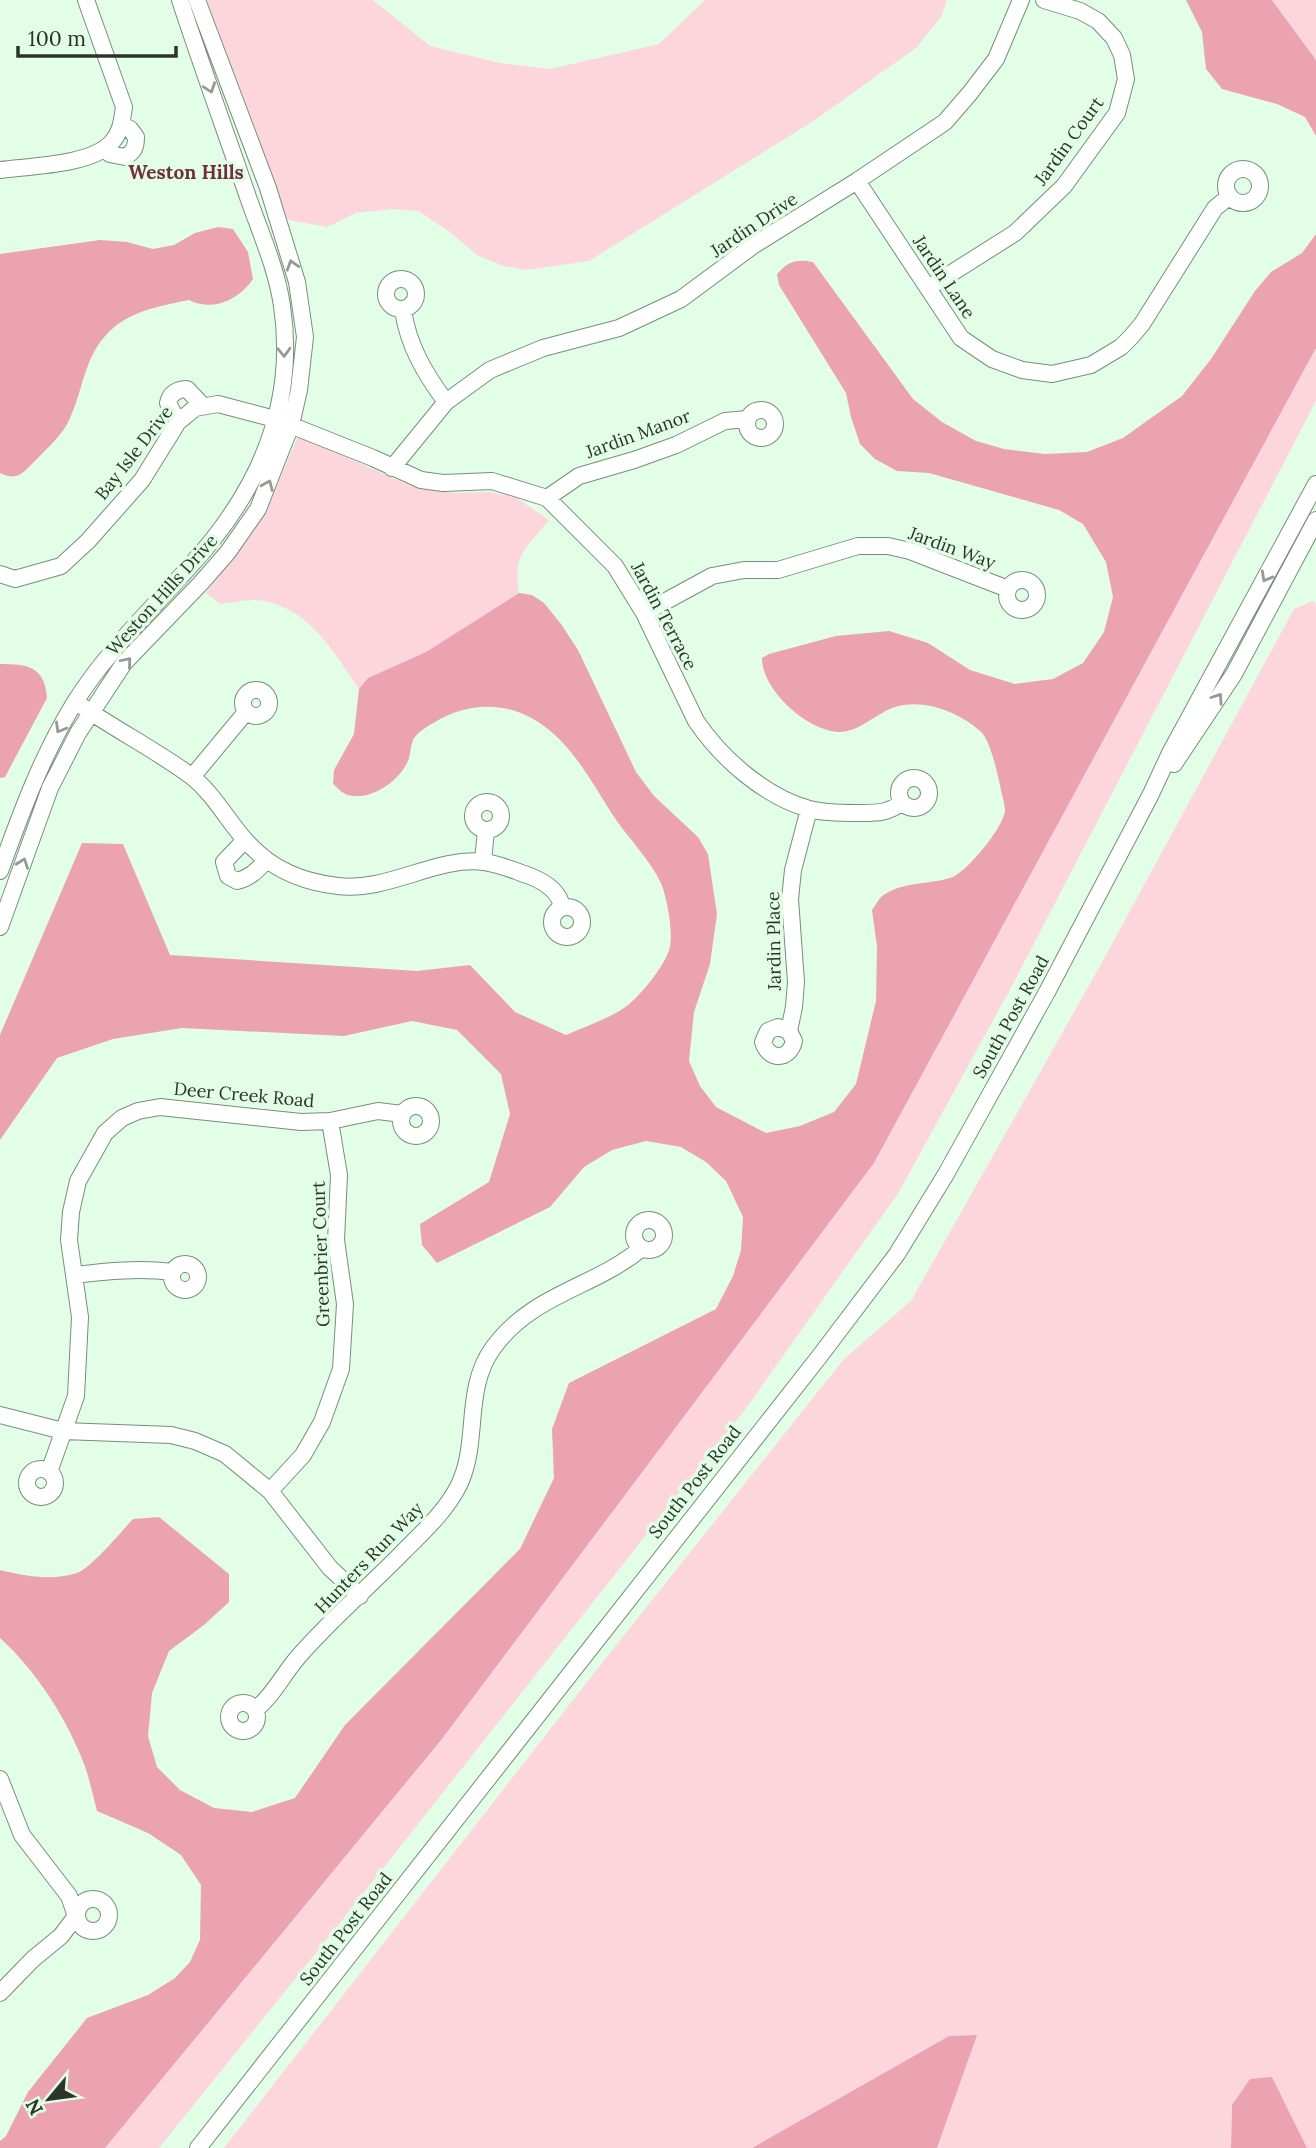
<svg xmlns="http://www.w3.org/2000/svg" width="1316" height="2148" viewBox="0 0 1316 2148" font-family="Lora,serif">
<rect width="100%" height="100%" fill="#e3fee6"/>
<path fill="#fdd6dd" d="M207,0H373L430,46L500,63L550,69L659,44L705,0H947L941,17L916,48L815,120L589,261L526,270L503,266L477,255L450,232L418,211L394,209L356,213L327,227L288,220Z
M1272,0H1316V60Z
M1316,348V401L1013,984L899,1192L747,1407L340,1923L159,2148H105L439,1743L874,1163Z
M298,436L411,486L455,493L489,492L515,497L549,520C527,548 512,554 519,593L426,652L368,678L359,689C334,653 311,610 264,601C251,598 233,603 220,604L206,593L267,510Z
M1313,601L1316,604V2148H1307L1272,2077L1232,2105L1231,2148H937L976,2035L949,2036L752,2148H224L594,1673L844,1359L911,1301L1100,966L1294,609Z"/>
<path fill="#eba3b2" d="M1186,0H1272L1316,60V136L1305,117L1277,104L1222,89L1206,69L1202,32Z
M218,227L233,229L248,252L253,279C239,300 212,312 189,300C159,306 128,311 106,335C84,359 83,390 70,418C63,435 48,447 36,460C23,472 19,482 0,473V254L100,240L127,242L153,249L174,245L195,233Z
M1316,234V348L874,1163L442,1739L105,2148H0V2141L6,2136L28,2092L87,2018L148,1995L175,1978L190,1962L200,1940L201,1885L181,1855L148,1833L97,1811C92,1792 88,1771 80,1754C62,1711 34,1669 0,1638V1570C26,1576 50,1581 77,1573C91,1568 121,1532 133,1519L159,1517L229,1574V1602L204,1625L169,1651L152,1693L148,1736L157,1767L180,1790L214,1808L252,1812L295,1798L345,1725L520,1549L554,1478L552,1429L569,1383L716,1309L733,1276L741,1250L743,1217L726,1181L706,1162L681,1147L646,1141L612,1150L584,1167L550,1207L437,1263L422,1245L420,1224L489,1182L510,1114L501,1074L457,1030L412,1021L344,1036L182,1028L113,1039L57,1058L0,1140V1035L82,843L123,844L170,955L417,971L470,965L515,1012L566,1035C584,1027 613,1017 628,1005C641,995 668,962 670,946C673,930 667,898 661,883C649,858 627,837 612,814C588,776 565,731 521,713C492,702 461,706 435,722C428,726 419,731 414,738C410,745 411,756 407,763C397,783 368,803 345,794C341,792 337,787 333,784L334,770L354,734L359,689L368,678L426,652L519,593L532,595L544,603L561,624L578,650L636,772L654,796L698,837L708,854L717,914L710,964L694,1012L689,1061L700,1086L716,1107L766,1133L800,1126L834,1112L856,1084L876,1001L877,947L872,910C875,906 878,900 881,897C900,881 931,885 953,877C968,870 1003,828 1005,811C1005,803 1001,793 1000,785C997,772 990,739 980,731C959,712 923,698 895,707C876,713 859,733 837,732C806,729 762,690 762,658L769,654L836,636L889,631L928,643L970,670L1015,684L1053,679L1083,663L1104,632L1113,597L1106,562L1083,524L1059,510L929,473L897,471L875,459L860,444L851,417L846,393L779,285L777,274C789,261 796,259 813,262L913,399L942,422L976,441L1004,449L1045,454L1087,452L1123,438L1182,396L1211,359L1255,291L1271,272L1302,253Z
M0,664C27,664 45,666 47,698L5,777L0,778Z
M977,2035L937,2148H752L949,2036Z
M1272,2077L1307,2148H1231L1232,2105L1250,2079Z"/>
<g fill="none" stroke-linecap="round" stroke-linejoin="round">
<g stroke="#778f79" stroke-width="18">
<path id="minor" d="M104,149L110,154L125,157C134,152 136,147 136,137L130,129L122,125
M1226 186a17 17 0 1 1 34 0a17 17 0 1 1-34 0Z
M0,170C30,166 91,165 111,143C121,133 122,120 124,107L86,0
M857,181L961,338L992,359L1022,370L1052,374L1091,365L1121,347L1131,337L1142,324L1215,208L1230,196
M386 294a15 15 0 1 1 30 0a15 15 0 1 1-30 0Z
M928,288L1015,233L1064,186L1117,113L1126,79L1122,55L1114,38L1098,21L1080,11L1044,0
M403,310C408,345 425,374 446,402
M747 424a14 14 0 1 1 28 0a14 14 0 1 1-28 0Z
M178,422L168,403C170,393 178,389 187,389L202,405
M392,468L446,402L490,370L543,348L619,328L681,299L754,245L857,181L945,122L970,93L996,59L1021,0
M547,498L579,476L634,460L676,445L725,421L748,419
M0,574L15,579L61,566L88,541L142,480L178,422L195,408L218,404L275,419L373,458L421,480L443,483L492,481L547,498L615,566L644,613L696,721C722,759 764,796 809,809C824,813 842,813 857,813C875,813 888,814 902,802
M1007 595a15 15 0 1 1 30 0a15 15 0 1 1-30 0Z
M644,613L712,576L744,570H778L858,546H888L910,551L1008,589
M243 703a13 13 0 1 1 26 0a13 13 0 1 1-26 0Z
M83,707C118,731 157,751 191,776C214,794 227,820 246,841C271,869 301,882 338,886C389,892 436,856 484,862C500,864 515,871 530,876C545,882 560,891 562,908
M1174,764L1234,674L1316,520
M192,777L246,712
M899 793a15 15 0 1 1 30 0a15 15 0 1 1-30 0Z
M473 816a14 14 0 1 1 28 0a14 14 0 1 1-28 0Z
M245,840L224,862L228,876L237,881C250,878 257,870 266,861
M483,862L486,830
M0,871C21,813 42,755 75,702C107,651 151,610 191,565C258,492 297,407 282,306C277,270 261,234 249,200C226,133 202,67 180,0
M552 922a15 15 0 1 1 30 0a15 15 0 1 1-30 0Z
M0,927L50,788L78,733L124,663L201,583L228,552L258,509L291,425L299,390L305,337L297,282L268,188L197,0
M789,1031L778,1027L768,1031L763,1042C769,1061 789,1061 794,1041L789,1031L794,1007L796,982L790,899L793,870L809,809
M401 1121a15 15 0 1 1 30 0a15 15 0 1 1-30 0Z
M634 1235a15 15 0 1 1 30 0a15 15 0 1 1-30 0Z
M172 1277a13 13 0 1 1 26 0a13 13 0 1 1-26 0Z
M75,1275C108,1271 139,1268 173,1272
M0,1415L63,1431L171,1435L195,1441L225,1454L270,1491L330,1568L360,1596
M27 1483a14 14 0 1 1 28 0a14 14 0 1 1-28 0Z
M49,1472L76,1396L80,1317L69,1240L71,1212L78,1181L105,1133L122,1118L138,1111L160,1107L301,1122L330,1121L378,1111L402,1114
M270,1491L303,1455L322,1422L341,1369L345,1304L336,1240L339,1175L330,1121
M229 1717a14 14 0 1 1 28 0a14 14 0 1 1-28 0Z
M255,1710C274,1695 283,1674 299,1656C331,1619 370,1586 404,1551C424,1531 446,1511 459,1485C480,1441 463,1390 493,1348C533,1293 594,1288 642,1248
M0,1779L22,1835L69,1896L76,1916L61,1936L33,1959L0,1993
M77 1915a16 16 0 1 1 32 0a16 16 0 1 1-32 0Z
M198,2148L819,1357L897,1254L946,1174L1047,992L1151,794L1170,753L1316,484"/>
</g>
<use href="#minor" stroke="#fff" stroke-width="16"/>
</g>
<defs><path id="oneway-chevron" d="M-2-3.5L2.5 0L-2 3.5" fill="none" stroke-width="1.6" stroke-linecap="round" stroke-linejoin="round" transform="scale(1.75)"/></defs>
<g stroke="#959a96">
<use href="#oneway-chevron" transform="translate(210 88) rotate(71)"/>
<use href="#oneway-chevron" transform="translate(292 265) rotate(-107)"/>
<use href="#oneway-chevron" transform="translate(284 352) rotate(88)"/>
<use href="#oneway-chevron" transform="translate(268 485) rotate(-67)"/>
<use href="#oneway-chevron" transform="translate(1266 577) rotate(119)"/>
<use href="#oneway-chevron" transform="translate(127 662) rotate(-50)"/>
<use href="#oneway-chevron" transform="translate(1218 698) rotate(-56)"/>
<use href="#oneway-chevron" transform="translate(60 728) rotate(120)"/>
<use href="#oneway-chevron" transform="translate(23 863) rotate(-70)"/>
</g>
<g text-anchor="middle" stroke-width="7" stroke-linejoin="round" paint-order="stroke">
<g font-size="18" fill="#2b352c" stroke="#e3fee6">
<text transform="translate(1069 141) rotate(-54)" y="6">Jardin Court</text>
<text transform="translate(754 225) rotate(-34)" y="6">Jardin Drive</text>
<text transform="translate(944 277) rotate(56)" y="6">Jardin Lane</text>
<text transform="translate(638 434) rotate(-20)" y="6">Jardin Manor</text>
<text transform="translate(134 453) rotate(-52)" y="6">Bay Isle Drive</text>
<text transform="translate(952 548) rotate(20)" y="6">Jardin Way</text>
<text transform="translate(162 595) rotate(-48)" y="6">Weston Hills Drive</text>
<text transform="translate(664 616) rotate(62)" y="6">Jardin Terrace</text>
<text transform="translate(774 941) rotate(-91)" y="6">Jardin Place</text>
<text transform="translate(1011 1017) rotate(-61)" y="6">South Post Road</text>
<text transform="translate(244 1095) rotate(5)" y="6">Deer Creek Road</text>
<text transform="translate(321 1254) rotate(-92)" y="6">Greenbrier Court</text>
<text transform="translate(695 1482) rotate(-52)" y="6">South Post Road</text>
<text transform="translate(369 1558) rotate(-46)" y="6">Hunters Run Way</text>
<text transform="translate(346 1929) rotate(-52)" y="6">South Post Road</text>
</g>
<g font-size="19" font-weight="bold" fill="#722c3f" stroke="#e3fee6">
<text x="186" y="179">Weston Hills</text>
</g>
</g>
<g transform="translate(49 2099) rotate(241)" stroke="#e3fee6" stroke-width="5" paint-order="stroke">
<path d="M0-5L12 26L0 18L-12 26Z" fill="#2b352c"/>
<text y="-10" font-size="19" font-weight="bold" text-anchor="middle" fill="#2b352c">N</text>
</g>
<path d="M18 46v10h158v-10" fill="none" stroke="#2b352c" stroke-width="3.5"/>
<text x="28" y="46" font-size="21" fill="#2b352c" stroke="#e3fee6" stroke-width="5" paint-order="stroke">100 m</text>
</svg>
